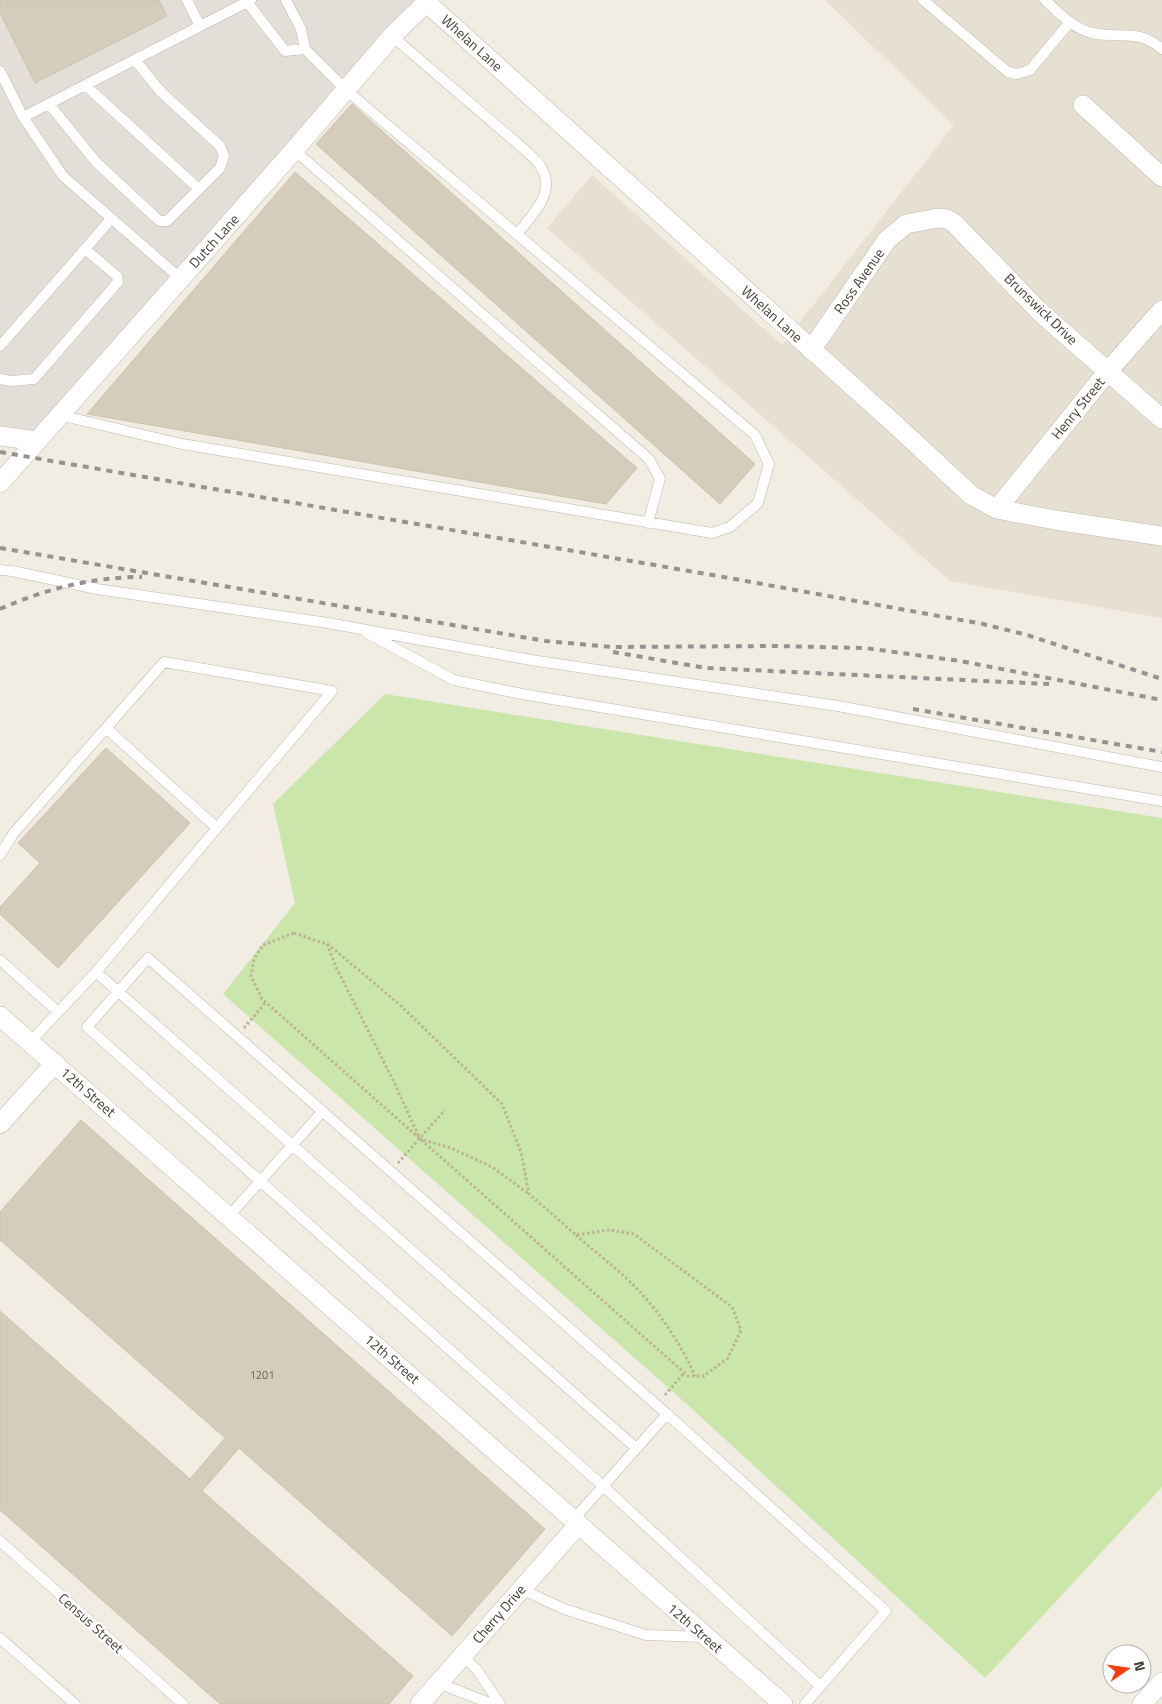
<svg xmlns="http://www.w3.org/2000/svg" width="1162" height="1704" viewBox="0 0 1162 1704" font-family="'Titillium Web',sans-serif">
<rect width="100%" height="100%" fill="#f1ede3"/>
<path fill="#e5e0d1" d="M825,0H1162V618L950,581L547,228L592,175L782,345L954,125Z"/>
<path fill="#e3dfd8" d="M0,0H425L37,441L0,434Z"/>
<path fill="#cae6ab" d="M385,694L1162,818V1487L985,1678L690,1407L223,994L295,903L273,804Z"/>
<path fill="#d6ccbc" stroke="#cdc1ac" d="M0,0H159L167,16L35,83L0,13Z
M352,104L755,464L720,504L316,144Z
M295,172L637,468L606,504L87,414Z
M106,748L190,823L58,968L0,914V907L40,863L18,843Z
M81,1120L545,1529L452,1636L239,1448L202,1491L413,1676L389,1704H220L0,1510V1311L190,1479L225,1438L0,1240V1212Z"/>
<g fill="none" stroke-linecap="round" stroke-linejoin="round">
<g stroke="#c0b8a9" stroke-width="11">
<path id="lane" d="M187,0L200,26
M923,0L1008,72L1017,74L1030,70L1070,22
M1045,0C1058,12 1074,29 1092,33C1121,39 1137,28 1162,49
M247,2L285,51L305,49L301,29L286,0
M392,36L525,150C530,155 538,161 541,167C557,193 532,215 517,234
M0,71L23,117L63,176L181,279
M85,85L199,189
M49,104L96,162L154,216L160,221H167L220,168L224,156L220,146L161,92L135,60
M23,117L251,0
M294,150L649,459L660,479L648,523
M85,249L111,219
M0,346L85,249L117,276L118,282L34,379L11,381L0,379
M59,415L182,444L712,533L730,527L758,503L769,464L755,435L346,90L305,49
M0,570L12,571L97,589L328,623L531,660L838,706L1162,767
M367,633L454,680L522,694L1162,801
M106,728L217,828
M0,855L13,834L164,662L332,691L96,972
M0,960L58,1012
M30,1042L96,972L636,1448
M229,1216L323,1111
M667,1414L886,1611L805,1704
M573,1520L667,1414L148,958L87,1027L603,1486L820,1686
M0,1541L183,1704
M521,1589L564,1609L646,1635L704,1637
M0,1638L75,1704
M462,1655L477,1670L500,1704
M438,1683L492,1704"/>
</g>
<g stroke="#c0b8a9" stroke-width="20">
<path id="street" d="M427,3L899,428L971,495L997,509L1055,520L1162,536
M1083,105L1162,177
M811,350L887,240L906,224L938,218L947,219L954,223L1040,312L1162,419
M0,436L37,441
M0,483L290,155L392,36L429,0
M997,509L1108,371L1162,310
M0,1016L783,1704
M0,1124L55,1063
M420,1704L578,1525
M1142,1704L1162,1682"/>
</g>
<path stroke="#beb197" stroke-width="3" stroke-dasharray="2.5 2.5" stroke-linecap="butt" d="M294,933L329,945L399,1004L502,1104L521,1152L529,1194L576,1235L609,1230L634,1234L732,1307L741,1330L728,1358L704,1376H688L262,999L251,976L254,959L263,945Z
M327,944L336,967L393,1080L420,1139L451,1148L492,1167L529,1194
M244,1028L266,1002
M398,1163L445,1110
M576,1235C597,1254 622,1272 640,1292C662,1316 682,1346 695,1376
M665,1395L684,1373"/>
<use href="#lane" stroke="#fff" stroke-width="10"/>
<use href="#street" stroke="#fff" stroke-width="19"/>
<path stroke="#939393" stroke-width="4" stroke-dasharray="6 6" stroke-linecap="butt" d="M0,452L718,576L983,624L1027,635L1162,679
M0,548L546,641L612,647L775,646L865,648L960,661L1162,700
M0,609C45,589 92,577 142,577
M613,652L706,668L1049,684
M913,709L1162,752"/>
</g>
<g text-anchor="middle" stroke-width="4.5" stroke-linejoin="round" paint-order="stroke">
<g font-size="11" fill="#686155">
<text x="262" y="1379">1201</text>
</g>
<g font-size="14" fill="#433d33" stroke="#fff">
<text transform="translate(472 43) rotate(42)" y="5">Whelan Lane</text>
<text transform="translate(214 241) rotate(-48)" y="5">Dutch Lane</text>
<text transform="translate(859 281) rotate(-55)" y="5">Ross Avenue</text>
<text transform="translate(1041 309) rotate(44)" y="5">Brunswick Drive</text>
<text transform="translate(772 314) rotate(42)" y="5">Whelan Lane</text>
<text transform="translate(1078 408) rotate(-51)" y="5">Henry Street</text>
<text transform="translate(88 1092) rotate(41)" y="5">12th Street</text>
<text transform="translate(392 1359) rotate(41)" y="5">12th Street</text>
<text transform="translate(499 1614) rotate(-49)" y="5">Cherry Drive</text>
<text transform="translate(91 1623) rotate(42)" y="5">Census Street</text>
<text transform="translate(695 1628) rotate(41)" y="5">12th Street</text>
</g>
</g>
<g transform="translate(1127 1669) rotate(77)"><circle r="24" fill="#ffffff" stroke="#b4b1ad"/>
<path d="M0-4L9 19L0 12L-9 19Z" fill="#f83c13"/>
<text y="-8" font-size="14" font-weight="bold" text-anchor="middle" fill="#433d33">N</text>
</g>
</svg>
